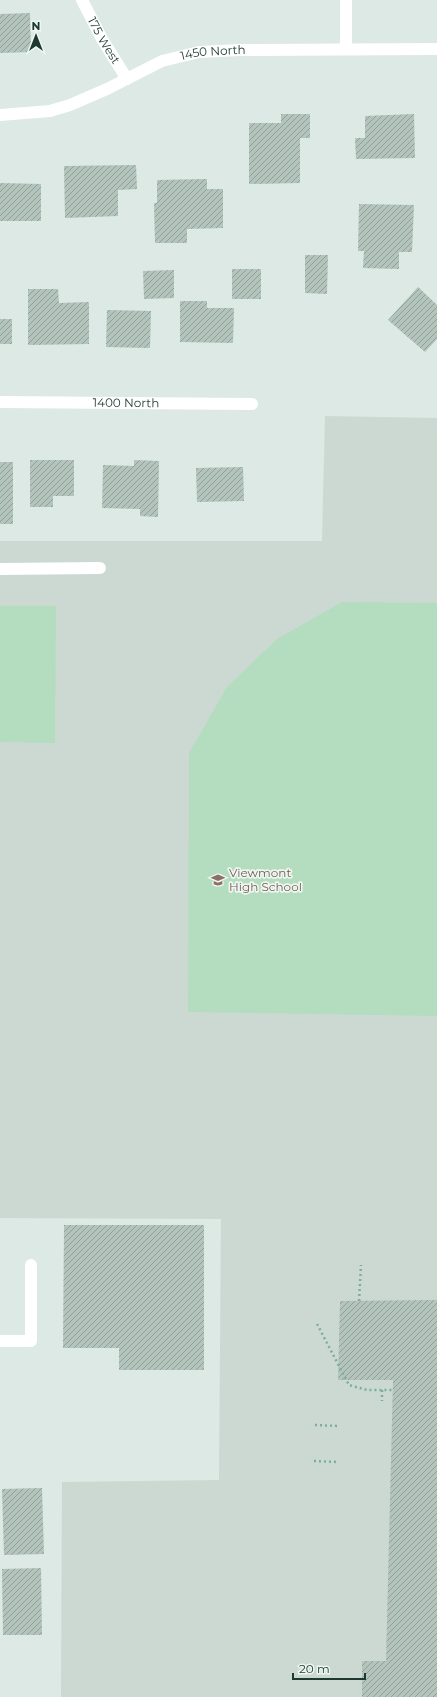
<svg xmlns="http://www.w3.org/2000/svg" width="437" height="1697" viewBox="0 0 437 1697" font-family="Montserrat,sans-serif">
<defs>
<pattern id="building-hatch" width="6" height="6" patternUnits="userSpaceOnUse"><rect width="6" height="6" fill="#b2c4bc"/><path d="M-1 1l2-2M0 6l6-6M5 7l2-2" fill="none" stroke="#90a099"/></pattern>
</defs>
<rect width="100%" height="100%" fill="#dce9e4"/>
<path fill="#cbd9d2" d="M325,416L437,418V1697H61L62,1482L219,1480L221,1219L0,1218V541H322Z"/>
<path fill="#b4dcbf" d="M342,602L437,603V1016L188,1012L189,753L227,687L277,639Z
M0,606H56L55,743L0,742Z"/>
<path fill="url(#building-hatch)" d="M30,13L31,52L0,53V14Z
M281,114H310V138H300V183L249,184V123H281Z
M414,114L415,158L356,159L355,138H365V116Z
M136,165L137,189L118,190V216L65,218L64,166Z
M207,179V189H223V228L187,229V243H155L154,203H157V180Z
M0,183L41,184V221H0Z
M359,204L414,205L412,252H399V269L363,268L364,251H358Z
M305,255H328L327,294L305,293Z
M232,269H261V299H232Z
M174,270V298L144,299L143,271Z
M418,287L437,305V339L425,352L388,320Z
M28,289H58L59,303L89,302V344L28,345Z
M180,301H207V308H234L233,343L180,342Z
M107,310L151,311L150,348L106,347Z
M0,319H12V344H0Z
M30,460H74V496H53V507H30Z
M134,460L159,461L158,517L140,516V509L102,508L103,465L134,466Z
M0,462H13V524H0Z
M243,467L244,501L197,502L196,468Z
M64,1225H204V1370H119V1348H63Z
M437,1300V1697H362V1661H386L393,1380H338L340,1301Z
M42,1488L44,1554L4,1555L2,1489Z
M41,1568L42,1635H3L2,1569Z"/>
<g fill="none" stroke-linecap="round" stroke-linejoin="round">
<path stroke="#7bae9e" stroke-width="2.5" stroke-dasharray="2 3" stroke-linecap="butt" d="M359,1301L361,1265
M317,1324L349,1385L367,1390H393
M382,1390V1401
M315,1425L339,1426
M314,1461L338,1462"/>
<g stroke="#fff" stroke-width="12">
<path id="s1" d="M82,0L102,39L127,79"/>
<path d="M346,49V0"/>
<path id="s2" d="M0,115L50,111L70,105L107,89L162,61L199,52L240,50L437,49"/>
<path id="s3" d="M0,402L252,404"/>
<path d="M0,569L100,568"/>
<path d="M0,1341H31V1265"/>
</g>
</g>
<defs>
<g id="school-bare" transform="scale(1.08)"><path d="M0-5L7-2L0 1L-7-2ZM-4 1L0 2.5L4 1V4Q0 6-4 4Z" fill="#8d6e63" stroke="#edf6f1" stroke-width="2.5" paint-order="stroke"/></g>
</defs>
<g fill-rule="evenodd">
<use href="#school-bare" x="218" y="880"/>
</g>
<g text-anchor="middle" stroke-width="3.5" stroke-linejoin="round" paint-order="stroke">
<g font-size="12" fill="#1e3932" stroke="#edf6f1">
<text dy="4" stroke="none"><textPath href="#s1" startOffset="46">175 West</textPath></text>
<text dy="4" stroke="none"><textPath href="#s2" startOffset="225">1450 North</textPath></text>
<text dy="4" stroke="none"><textPath href="#s3" startOffset="126">1400 North</textPath></text>
</g>
<g font-size="12" fill="#785e54" stroke="#edf6f1" text-anchor="start">
<text x="229" y="877">Viewmont<tspan x="229" dy="14">High School</tspan></text>
</g>
</g>
<g transform="translate(36 36)" stroke="#edf6f1" stroke-width="3" paint-order="stroke">
<path d="M0-3L7 15L0 10L-7 15Z" fill="#1e3932"/>
<text y="-6" font-size="11" font-weight="bold" text-anchor="middle" fill="#1e3932">N</text>
</g>
<path d="M293 1673v6h72v-6" fill="none" stroke="#1e3932" stroke-width="2"/>
<text x="299" y="1673" font-size="12" fill="#1e3932" stroke="#edf6f1" stroke-width="3" paint-order="stroke">20 m</text>
</svg>
